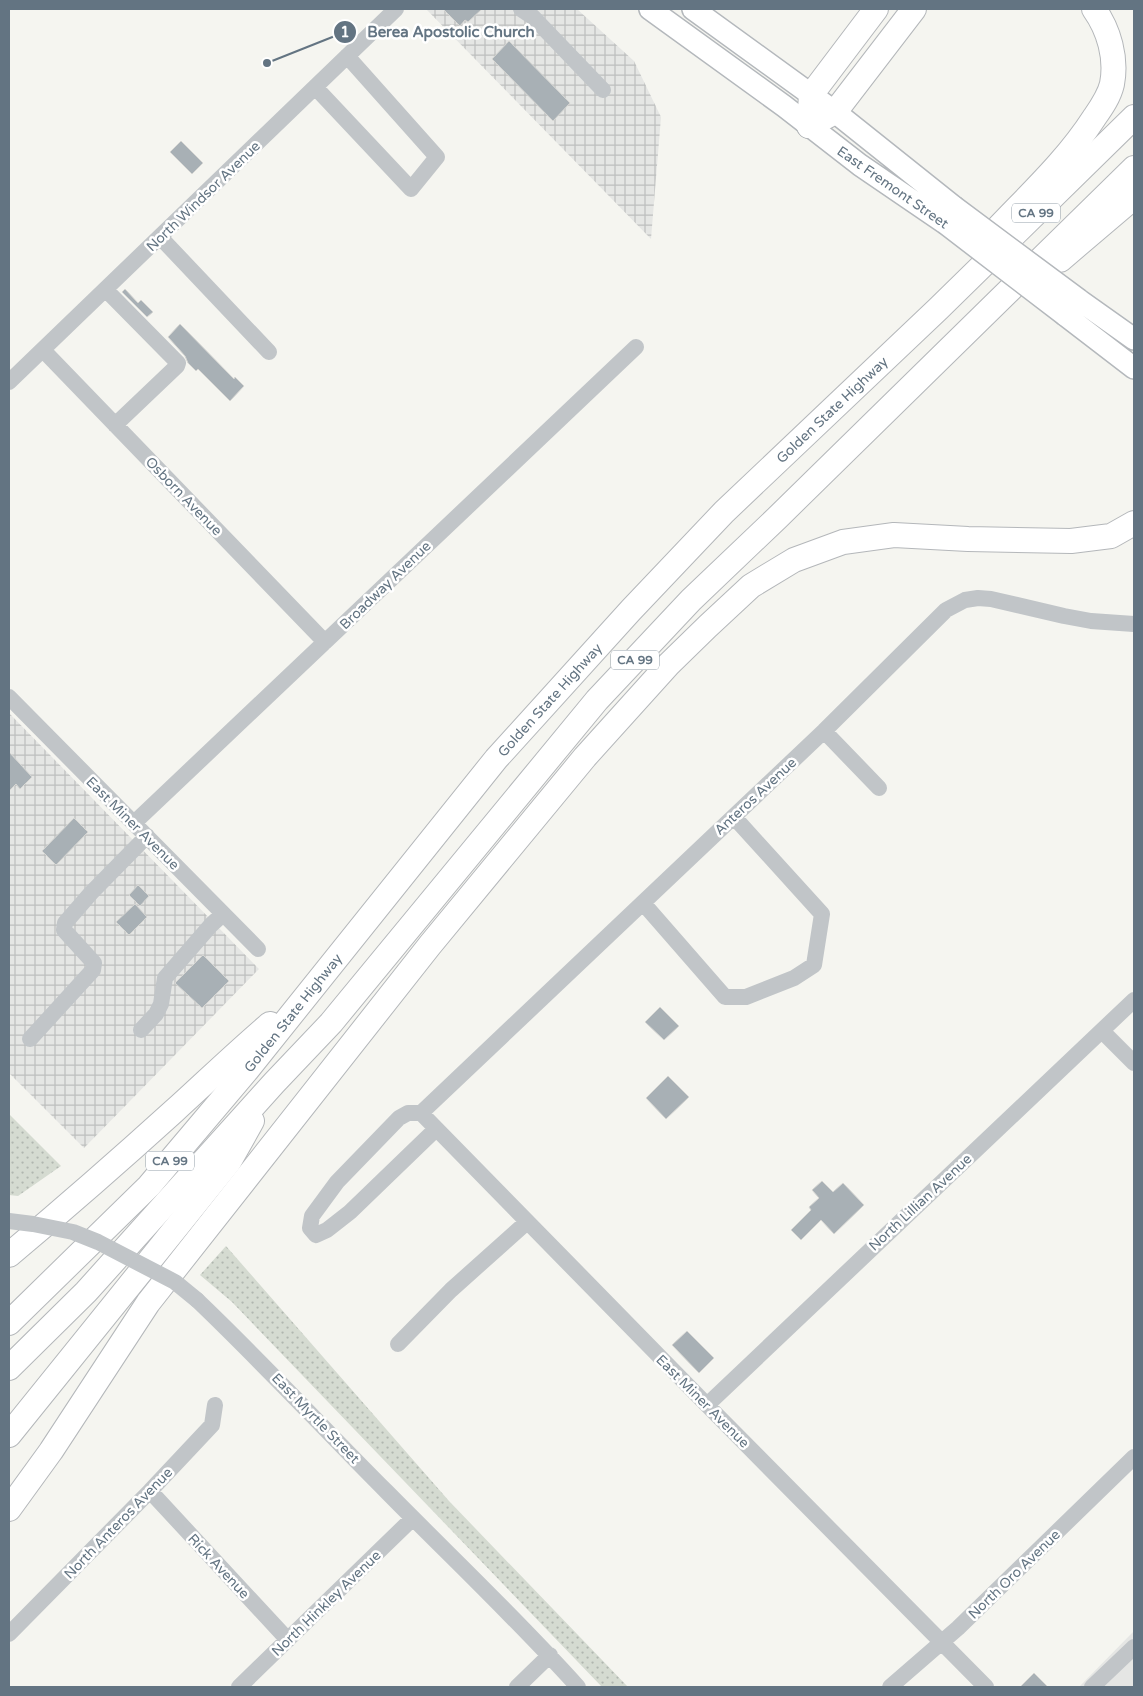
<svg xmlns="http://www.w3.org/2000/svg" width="1143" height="1696" viewBox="0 0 1143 1696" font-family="'Varela Round',sans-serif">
<defs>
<pattern id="industrial-grid" width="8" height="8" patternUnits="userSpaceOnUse" patternTransform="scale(1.25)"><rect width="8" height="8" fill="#e5e6e4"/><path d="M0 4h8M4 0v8" fill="none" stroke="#bdbfbe"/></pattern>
<pattern id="grass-dots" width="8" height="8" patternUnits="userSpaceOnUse" patternTransform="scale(1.25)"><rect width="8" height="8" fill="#d5dbd1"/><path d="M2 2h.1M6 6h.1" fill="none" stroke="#b0b6af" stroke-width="1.8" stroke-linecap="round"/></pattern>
</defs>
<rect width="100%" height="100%" fill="#f5f5f0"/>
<path fill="#e5e6e4" d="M1134,1631V1687H1079Z"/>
<path fill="url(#industrial-grid)" d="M426,9H577L634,61L661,117L651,239Z
M9,713L259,969L84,1148L9,1073Z"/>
<path fill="url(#grass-dots)" d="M9,1114L61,1166L18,1196L9,1195Z
M226,1246L449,1501L628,1687H602L232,1302L200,1275Z"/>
<path fill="#a8b0b5" stroke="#d6d6d3" d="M443,9H482L468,22L465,20L460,26Z
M509,41L570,103L553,121L492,59Z
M181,141L203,163L192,174L170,152Z
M125,289L138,303L141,300L153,312L147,317L122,292Z
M180,324L234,379L235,377L244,386L230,401L198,369L196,371L188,363L185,356L168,337Z
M9,752L32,777L20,789L16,784L9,791Z
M74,818L88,832L56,865L42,851Z
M138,885L149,896L140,906L129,895Z
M135,904L147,917L129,935L116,922Z
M203,955L229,981L202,1008L175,983Z
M660,1007L679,1026L664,1040L645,1022Z
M668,1076L689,1097L666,1119L646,1098Z
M822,1181L833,1192L843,1183L864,1205L834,1234L821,1220L801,1240L791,1230L811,1210L809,1207L819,1198L812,1190Z
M687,1331L714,1358L699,1373L672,1345Z
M1034,1673L1048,1687H1020Z"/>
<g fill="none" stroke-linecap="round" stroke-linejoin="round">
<g stroke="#b4b8bc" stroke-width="24">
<path id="major" d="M650,9L784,106L860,165L945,223
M693,9L835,112L954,207
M1079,300L1134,339
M1065,315L1134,368"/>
</g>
<g stroke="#b4b7ba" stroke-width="26">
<g id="highway">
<path d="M809,126L835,112L914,9"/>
<path d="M809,126L811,95L876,9"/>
<path d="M996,230C1030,194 1067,160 1094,118C1101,108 1109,97 1112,84C1117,58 1109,30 1094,9"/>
<path d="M1060,260L1134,197"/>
<path d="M9,1255C65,1208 120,1160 174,1111C206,1082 237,1052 270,1024"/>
<path id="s1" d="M9,1323L149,1186L247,1070L496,759L631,610L724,512L938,309L1134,117"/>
<path d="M9,1368L86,1292L274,1083L331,1023L597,700L691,600L777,518L1134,168"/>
<path d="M9,1435L229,1162L252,1121"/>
<path d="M9,1509L51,1451L148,1303L430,945L585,757L668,665L708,626L751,586L794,560L843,542L894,535L968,539L1071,541L1111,536L1134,523"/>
</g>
</g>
<path stroke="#c1c5c8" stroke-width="16" d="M521,9L533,17L603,90
M315,87L411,189L437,157L347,56
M160,237L269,352
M106,290L178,363L177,366L115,425
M43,350L325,642
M9,382L396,9
M9,697L258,949
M824,731L879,788
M134,823L636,347
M643,903L725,997H746L794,978L814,965L822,914L734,817
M141,1030L156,1014L161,1004L165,978L211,925L223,914
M1102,1031L1134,1063
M30,1039L93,970L94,963L64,930L65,923L91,893L147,836
M421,1113L824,731L946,610L965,600L978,598L991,599L1064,616L1091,621L1134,624
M421,1113L707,1405L986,1687
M421,1113H408L399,1118L337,1182L312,1216L310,1228L316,1235L327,1230L350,1212L436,1129
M197,1300C262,1362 323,1428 387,1492C451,1557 517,1619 578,1687
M398,1344L451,1290L527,1222
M707,1405L1134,1000
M150,1491L288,1640
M9,1634L150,1491L212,1425L215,1405
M239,1687L413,1518
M517,1687L550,1655
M890,1687L958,1628L1134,1457
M1092,1687L1134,1647"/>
<use href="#major" stroke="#fff" stroke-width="21"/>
<use href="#highway" stroke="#fff" stroke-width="24"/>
<g stroke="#b4b8bc" stroke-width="24" stroke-linecap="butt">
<path id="major-bridge" d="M954,207L1079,300
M945,223L1065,315"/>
</g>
<path stroke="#c1c5c8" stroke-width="16" d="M9,1221L33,1224L73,1232L98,1242L175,1282L197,1300"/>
<use href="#major-bridge" stroke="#fff" stroke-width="21"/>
</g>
<g text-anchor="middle" stroke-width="5" stroke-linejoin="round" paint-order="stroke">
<g fill="#fff" stroke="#929ea8" stroke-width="1">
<rect x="1012" y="203.5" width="48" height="19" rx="4"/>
<rect x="611" y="650.5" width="48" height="19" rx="4"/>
<rect x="146" y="1151.5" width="48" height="19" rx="4"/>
</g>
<g font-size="12" font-weight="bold" fill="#637482">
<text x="1036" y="217">CA 99</text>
<text x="635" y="664">CA 99</text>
<text x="170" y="1165">CA 99</text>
</g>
<g font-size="14" fill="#637482" stroke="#fff">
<text transform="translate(893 187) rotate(35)" y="5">East Fremont Street</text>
<text transform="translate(203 196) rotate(-44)" y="5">North Windsor Avenue</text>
<text dy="5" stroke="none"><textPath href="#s1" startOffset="1231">Golden State Highway</textPath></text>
<text transform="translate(184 496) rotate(46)" y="5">Osborn Avenue</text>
<text transform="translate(385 585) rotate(-44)" y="5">Broadway Avenue</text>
<text dy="5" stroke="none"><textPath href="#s1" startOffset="826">Golden State Highway</textPath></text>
<text transform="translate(755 796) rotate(-43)" y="5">Anteros Avenue</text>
<text transform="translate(133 823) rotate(45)" y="5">East Miner Avenue</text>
<text dy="5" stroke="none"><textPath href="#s1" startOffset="421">Golden State Highway</textPath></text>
<text transform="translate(920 1202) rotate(-43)" y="5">North Lillian Avenue</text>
<text transform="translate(703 1401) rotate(45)" y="5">East Miner Avenue</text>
<text transform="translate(316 1418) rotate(46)" y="5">East Myrtle Street</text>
<text transform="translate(118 1523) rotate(-46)" y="5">North Anteros Avenue</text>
<text transform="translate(219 1566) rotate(47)" y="5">Rick Avenue</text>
<text transform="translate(1014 1574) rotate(-44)" y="5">North Oro Avenue</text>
<text transform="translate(326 1603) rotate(-44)" y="5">North Hinkley Avenue</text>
</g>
</g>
<path fill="none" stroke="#637482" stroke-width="2" d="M267 63L345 32"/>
<g fill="#637482" stroke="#fff" stroke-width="2">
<circle cx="267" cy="63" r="5"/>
<circle cx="345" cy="32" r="12"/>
</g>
<g font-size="15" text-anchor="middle" font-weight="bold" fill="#fff">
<text x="345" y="37">1</text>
</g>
<g font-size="15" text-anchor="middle" font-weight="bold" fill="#637482" stroke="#fff" stroke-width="5" stroke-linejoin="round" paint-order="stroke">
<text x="451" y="37">Berea Apostolic Church</text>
</g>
<rect width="1143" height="1696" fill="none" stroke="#637482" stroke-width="20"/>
</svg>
